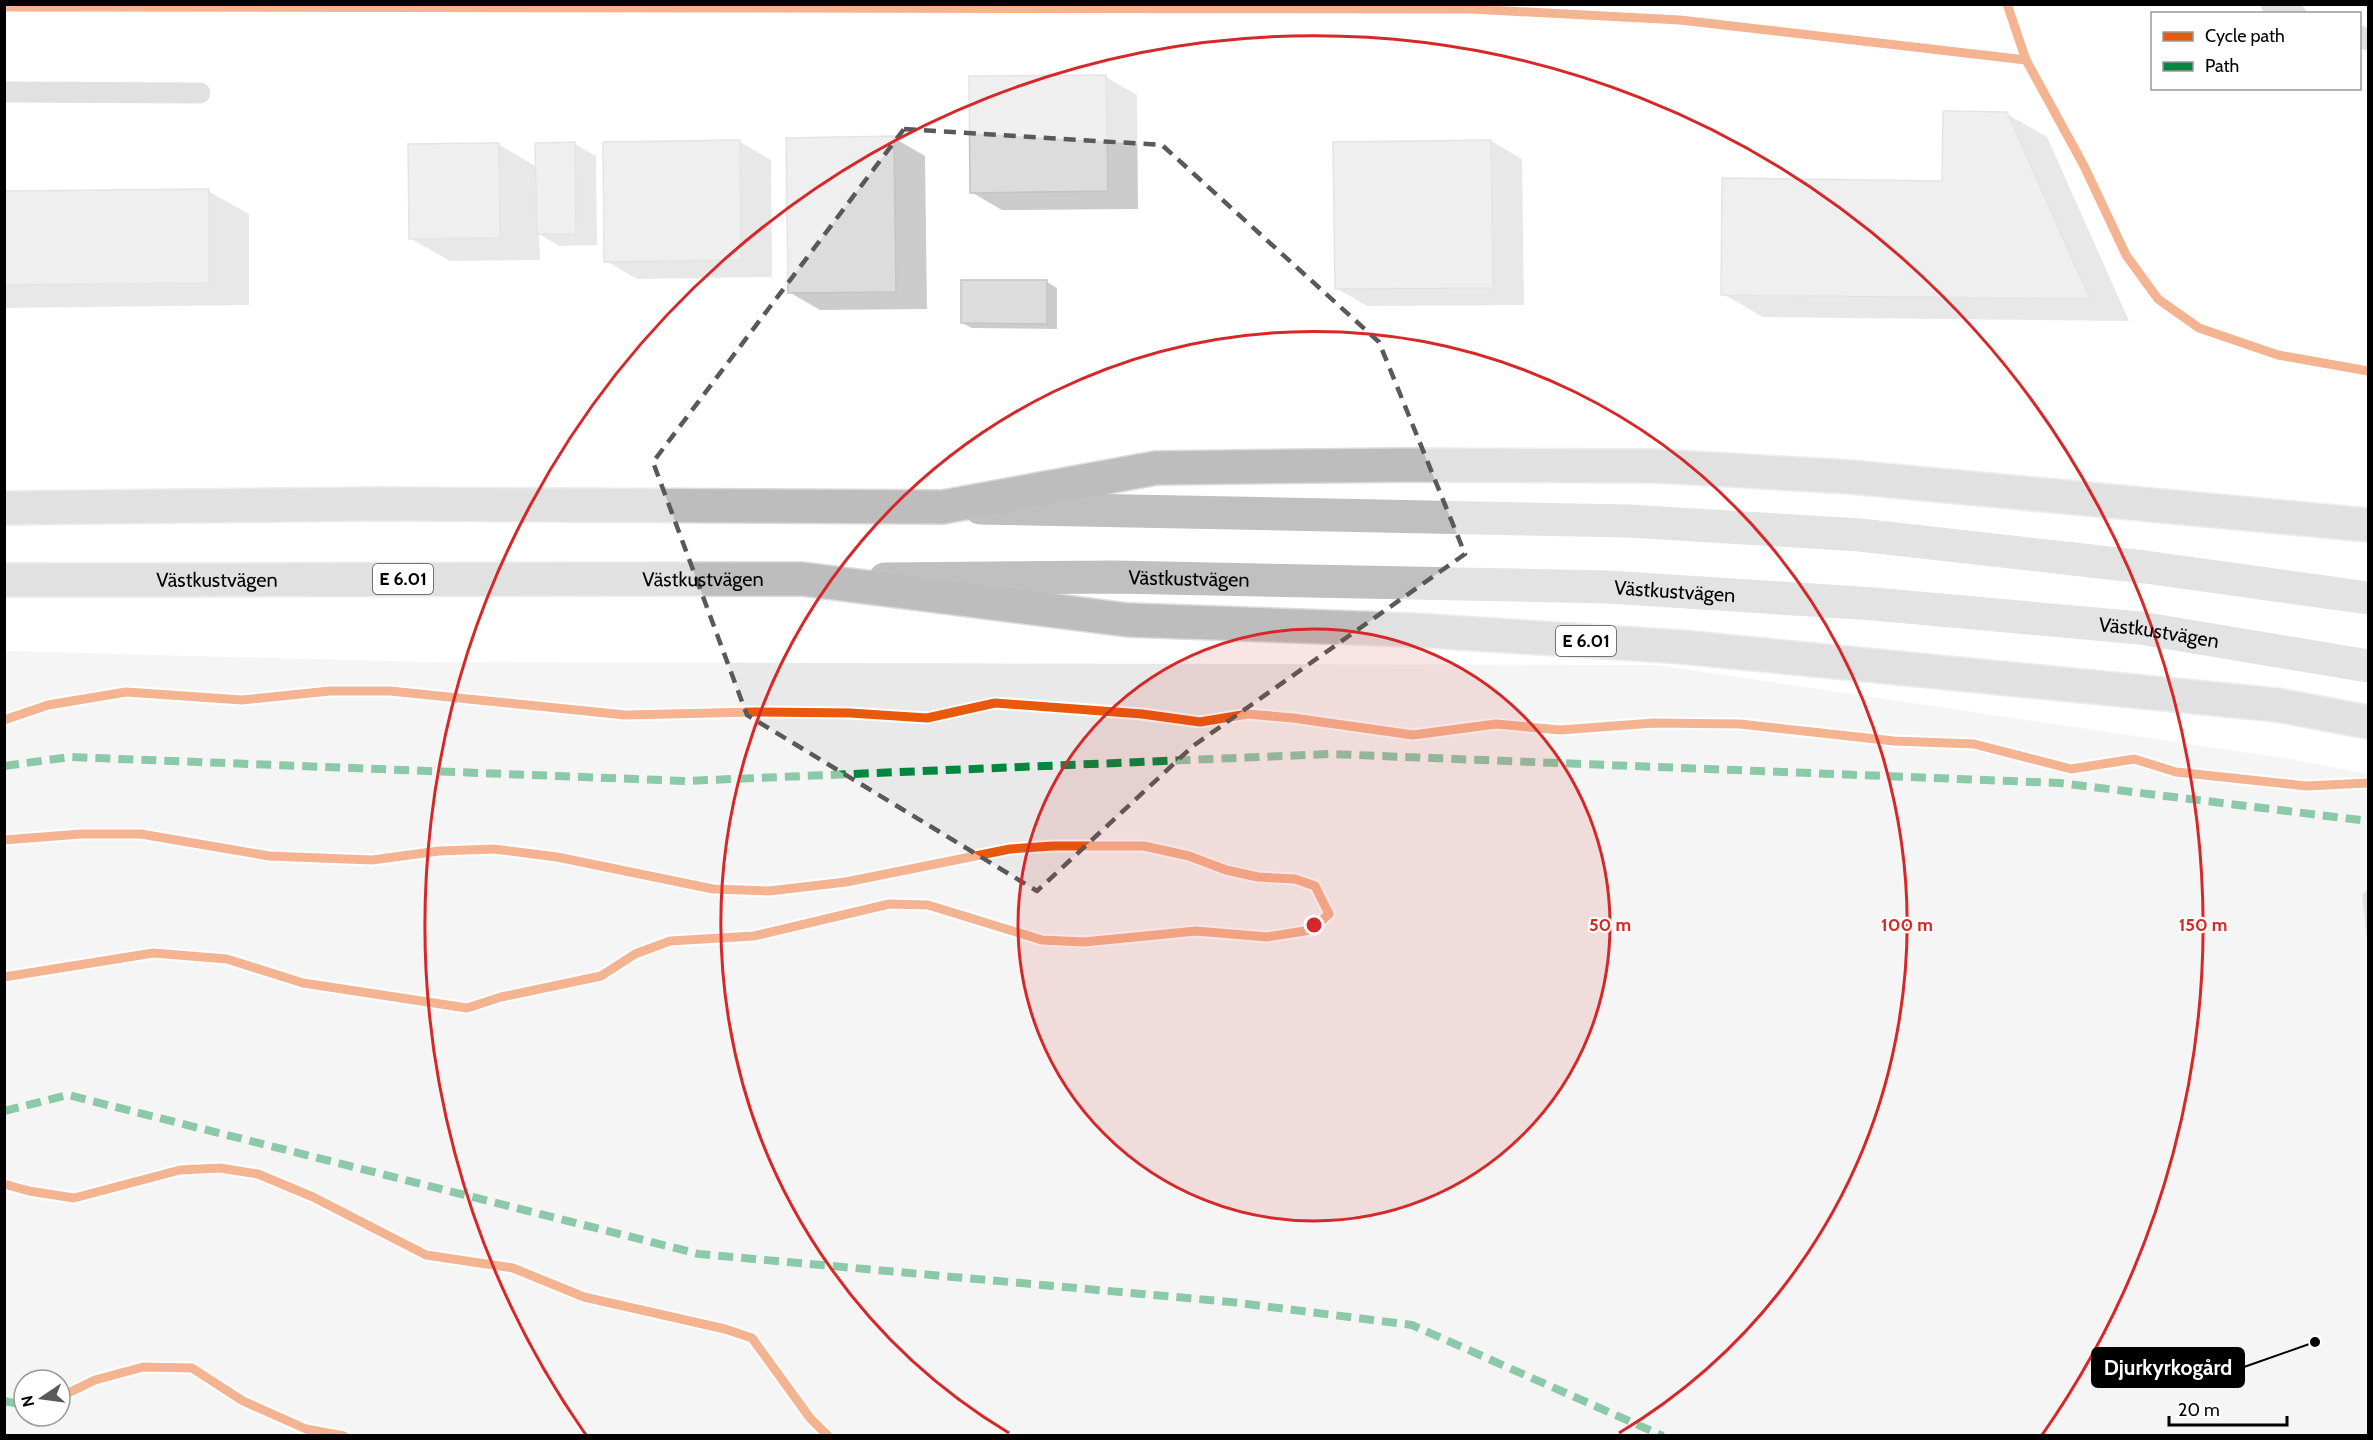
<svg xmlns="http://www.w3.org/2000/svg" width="2373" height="1440" viewBox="0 0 2373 1440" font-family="Cabin,sans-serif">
<rect width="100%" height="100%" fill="#fff"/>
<path fill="#e9e9e9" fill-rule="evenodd" d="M5,651L420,662L1656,665L2291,759L2368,774V1435L5,1436ZM24,1380H60V1416H24Z"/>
<path fill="#bbb" d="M2368,889V946L2362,895Z"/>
<path fill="#0003" d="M1106,77L1137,95L1138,209L1002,210L971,192L970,78Z
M2007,114L2047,137L2129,321L1763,317L1723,294L1943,182Z
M894,138L925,156L927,309L820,310L789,292Z
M1491,141L1522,159L1524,305L1367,306L1336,288Z
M740,142L771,160L772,277L637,279L606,261Z
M498,144L537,167L575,144L596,156L597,245L559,246L539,234L540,260L450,261L410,238Z
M208,191L249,214V305L4,308V193Z
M962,281L1047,282L1057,288V329L972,328L962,323Z"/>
<path fill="#dcdcdc" stroke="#c4c4c4" stroke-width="1.5" d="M1106,75L1108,191L970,193L969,76Z
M1943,111L2007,112L2090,299L1721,295L1722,178L1942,181Z
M894,136L896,292L788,293L786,138Z
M740,140L741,260L604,262L603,142Z
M1491,140L1493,288L1335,289L1333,142Z
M575,142L576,234H537L535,143Z
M499,143L500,238L409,239L408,144Z
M209,189V283L4,285V191Z
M961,280H1047V324L961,323Z"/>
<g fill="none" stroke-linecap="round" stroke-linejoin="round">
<g stroke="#dbdbdb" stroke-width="36">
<g id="highway">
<path d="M4,508L378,504L943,507L1156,468L1404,465L1657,466L1850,477L2368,525"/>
<path id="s2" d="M4,580L802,579L1128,620L1413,630L1682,647L2277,705L2368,722"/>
</g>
</g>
<path stroke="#bdbdbd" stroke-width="21" d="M2271,4L2296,14
M2360,36L2368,40
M4,92L200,93"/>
<g stroke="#c0c0c0" stroke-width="33">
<path d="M980,508L1629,521L1860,535L2145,567L2368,598"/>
<path id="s1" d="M885,579L1115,577L1608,587L1874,604L2140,628L2368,666"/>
</g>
<use href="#highway" stroke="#bdbdbd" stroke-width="33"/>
<path stroke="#00873e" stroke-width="8" stroke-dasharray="15 8" stroke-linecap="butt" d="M4,766L70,757L685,781L1331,754L2060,783L2368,821
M4,1111L68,1095L699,1254L1231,1302L1412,1325L1663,1436
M4,1401L24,1405"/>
<g stroke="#fff" stroke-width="13">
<path id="cycleway" d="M2007,4L2026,60L2084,166L2126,255L2158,299L2199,328L2278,355L2368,371
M4,7L1471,9L1680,20L2026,60
M4,720L48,705L126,692L242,700L330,691H390L625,715L754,712L850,713L927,718L995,703L1142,714L1200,722L1248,714L1293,718L1413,735L1496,724L1560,730L1654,723L1740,724L1894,741L1974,744L2071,769L2134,759L2176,772L2306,786L2368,783
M4,840L81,834H141L269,856L372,860L439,851L494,849L557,857L713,889L769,891L846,882L1010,849L1053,846H1144L1189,856L1226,870L1258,877L1295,879L1315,886L1329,914L1311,930L1267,937L1196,931L1084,942L1042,940L928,905L889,904L754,936L670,941L635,954L601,976L501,997L467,1008L303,983L227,959L153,953L4,977
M4,1184L29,1191L74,1198L180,1170L220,1168L258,1174L313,1197L426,1255L513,1268L584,1297L725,1329L752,1338L810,1418L828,1436
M60,1397L95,1380L143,1367L192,1368L243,1401L306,1429L344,1436"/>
</g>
<use href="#cycleway" stroke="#e8590c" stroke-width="9"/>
</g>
<path d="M0 0H2373V1440H0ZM904,129L1162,145L1379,342L1465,554L1193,746L1037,891L747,715L653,462Z" fill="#fff" fill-opacity=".55" fill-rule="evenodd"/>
<path fill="none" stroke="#595959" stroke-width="4.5" stroke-dasharray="12 8" stroke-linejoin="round" d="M904,129L1162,145L1379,342L1465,554L1193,746L1037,891L747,715L653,462Z"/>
<circle cx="1314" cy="925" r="296" fill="#d62828" fill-opacity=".12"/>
<g fill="none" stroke="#d62828" stroke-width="3">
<circle cx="1314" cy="925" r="296"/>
<path d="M1009 1433A593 593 0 1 1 1619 1433"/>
<path d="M586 1435A889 889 0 1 1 2042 1435"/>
</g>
<g text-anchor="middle" stroke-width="4.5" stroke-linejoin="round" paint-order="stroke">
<g fill="#fff" stroke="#4c4c4c" stroke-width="1.5">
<rect x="373" y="564" width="60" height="30" rx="4.5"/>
<rect x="1556" y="626" width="60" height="30" rx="4.5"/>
</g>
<g font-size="18" font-weight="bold" fill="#000">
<text x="403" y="585">E 6.01</text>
<text x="1586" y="647">E 6.01</text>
</g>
<g font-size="20" fill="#000" stroke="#fff">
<text dy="7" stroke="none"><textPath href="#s2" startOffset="213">Västkustvägen</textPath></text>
<text dy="7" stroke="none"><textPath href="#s2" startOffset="699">Västkustvägen</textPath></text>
<text dy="7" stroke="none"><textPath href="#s1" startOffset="304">Västkustvägen</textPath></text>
<text dy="7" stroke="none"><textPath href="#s1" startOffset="790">Västkustvägen</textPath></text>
<text dy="7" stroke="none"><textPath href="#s1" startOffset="1276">Västkustvägen</textPath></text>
</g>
</g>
<circle cx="1314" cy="925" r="9" fill="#d62828" stroke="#fff" stroke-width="3"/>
<g font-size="18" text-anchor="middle" font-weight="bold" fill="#d62828" stroke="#fff" stroke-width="4.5" stroke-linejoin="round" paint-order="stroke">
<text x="1610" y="931">50 m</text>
<text x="1907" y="931">100 m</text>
<text x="2203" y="931">150 m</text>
</g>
<path fill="none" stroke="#000" stroke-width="2" d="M2315 1342L2244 1367"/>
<circle fill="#000" stroke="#fff" stroke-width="2" cx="2315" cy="1342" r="6"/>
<rect fill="#000" stroke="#000" stroke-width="2" x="2092" y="1348" width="152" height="39" rx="6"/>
<g font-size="21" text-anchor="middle" font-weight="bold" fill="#fff">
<text x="2168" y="1375">Djurkyrkogård</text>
</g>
<rect width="2373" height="1440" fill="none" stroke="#000000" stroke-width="12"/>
<rect x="2151" y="12" width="210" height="78" fill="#ffffff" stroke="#999999" stroke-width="1.5"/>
<rect x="2163" y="32" width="30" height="9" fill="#e8590c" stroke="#999999" stroke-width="1.5"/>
<text x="2205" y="42" font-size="18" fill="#000000">Cycle path</text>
<rect x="2163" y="62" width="30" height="9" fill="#00873e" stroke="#999999" stroke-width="1.5"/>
<text x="2205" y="72" font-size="18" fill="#000000">Path</text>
<g transform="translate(42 1398) rotate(257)"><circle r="28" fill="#ffffff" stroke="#999999" stroke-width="1.5"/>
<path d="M0-4.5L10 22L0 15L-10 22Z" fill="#595959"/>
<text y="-9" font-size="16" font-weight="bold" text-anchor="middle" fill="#000000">N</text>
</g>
<path d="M2169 1416v9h118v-9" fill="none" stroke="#000000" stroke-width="3"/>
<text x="2178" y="1416" font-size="18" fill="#000000" stroke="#ffffff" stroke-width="4.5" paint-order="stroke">20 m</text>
</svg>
